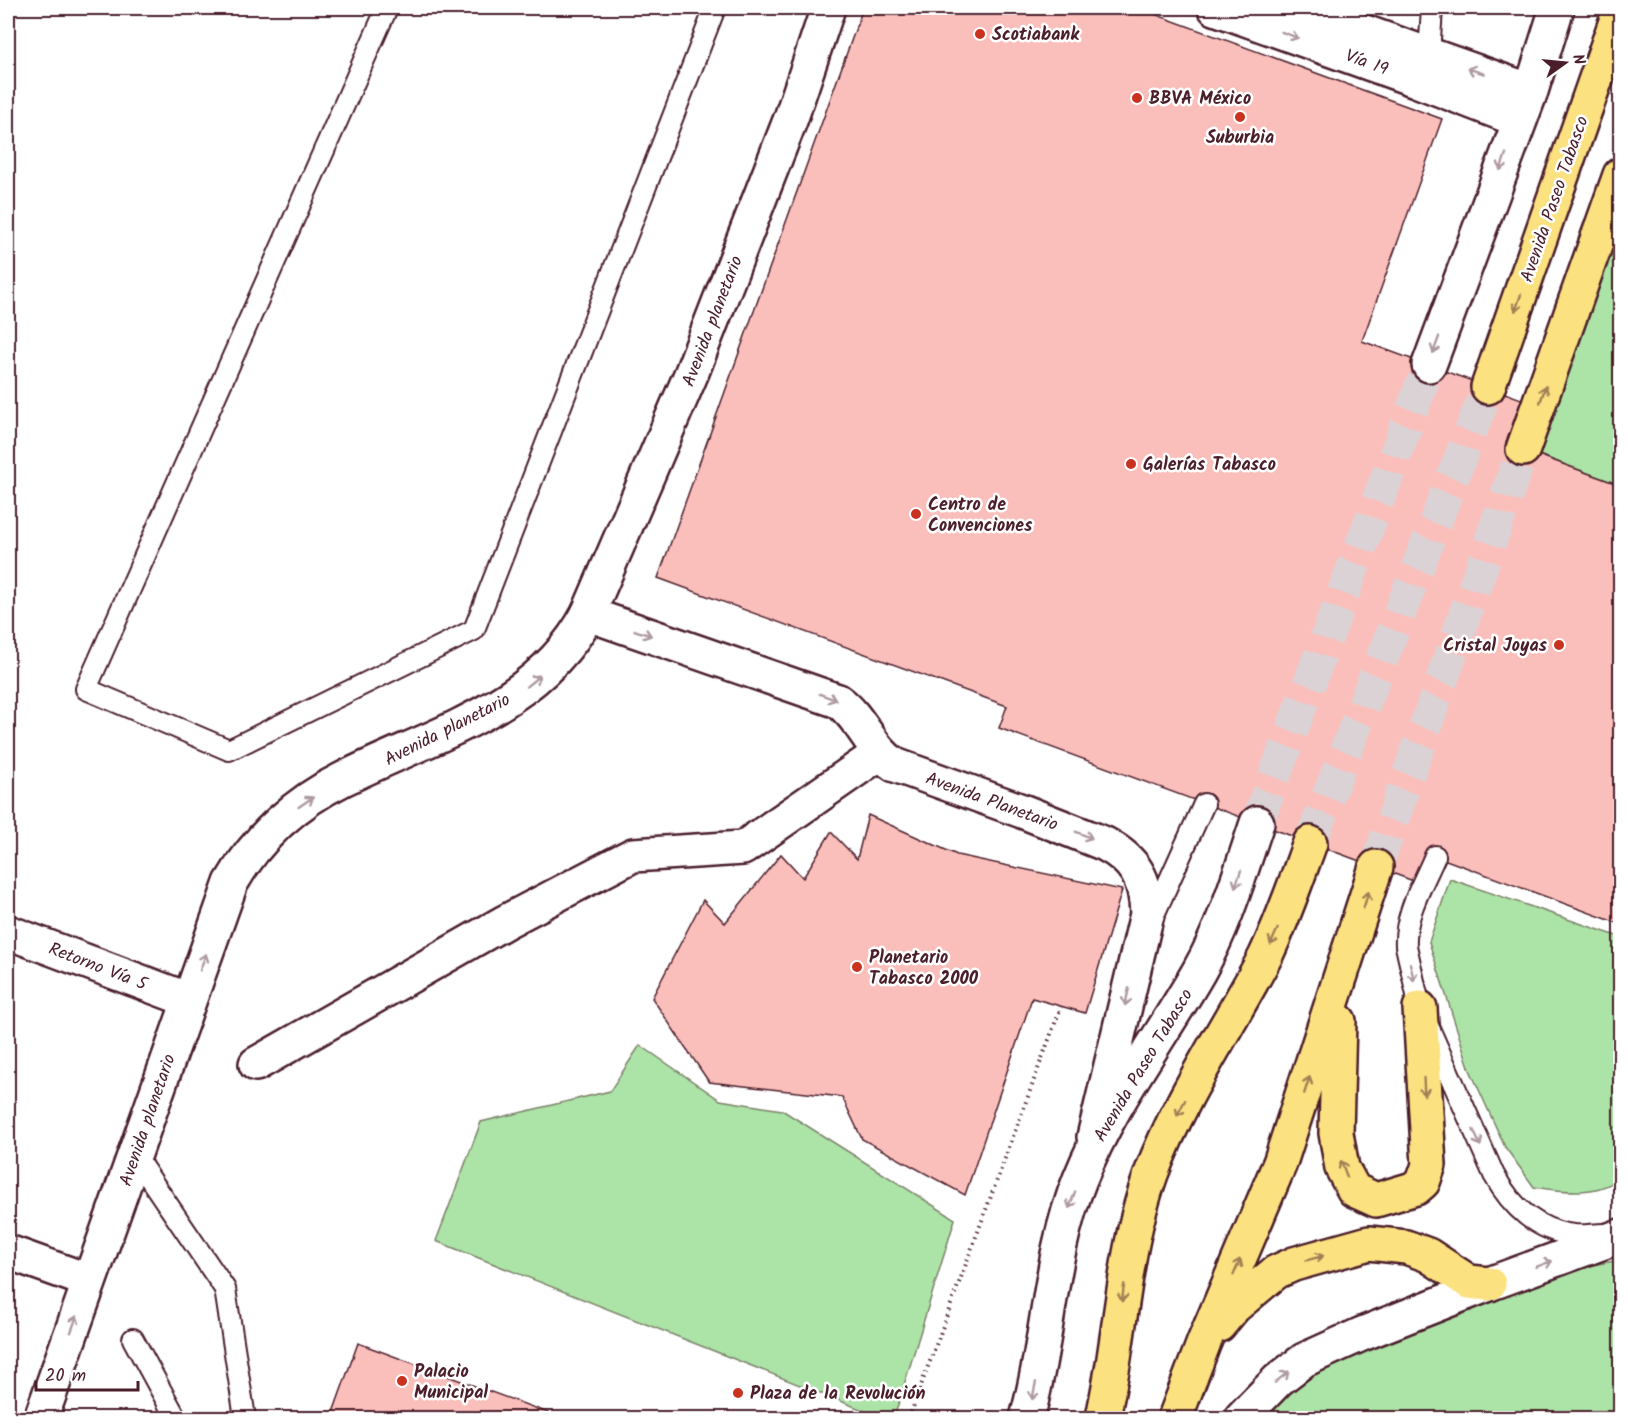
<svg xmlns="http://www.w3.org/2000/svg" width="1628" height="1426" viewBox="0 0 1628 1426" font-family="Kalam,sans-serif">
<rect width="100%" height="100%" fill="#fff"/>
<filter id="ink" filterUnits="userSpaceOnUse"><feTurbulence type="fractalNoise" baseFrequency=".0167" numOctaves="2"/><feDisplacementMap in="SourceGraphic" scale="12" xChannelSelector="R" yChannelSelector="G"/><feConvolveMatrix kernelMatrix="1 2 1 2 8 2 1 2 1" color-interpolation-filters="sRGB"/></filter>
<g filter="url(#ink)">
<path fill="#ace3a7" stroke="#7b8169" stroke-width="1.5" d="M1620,207V485L1523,449Z
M1450,879L1620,937V1177C1599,1197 1561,1191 1534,1187L1505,1147L1470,1070L1429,942Z
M640,1045L720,1100L782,1110L955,1219L894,1418H883L436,1241L481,1122L610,1091Z
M1620,1260V1418H1244L1255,1402L1489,1284Z"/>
<path fill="#fbbfbb" stroke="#4a1f2b" stroke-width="1.5" d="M863,8H1138L1442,119L1362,341L1535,404L1519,448L1620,485V924L1427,853L1416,882L1376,867L999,728L1007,706L658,578Z
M868,815L957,855L1122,890L1085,1013L1032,998L965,1195L862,1139L842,1097L709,1082L652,998L703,900L725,923L781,854L803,878L831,832L857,859Z
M358,1343L562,1418H331Z"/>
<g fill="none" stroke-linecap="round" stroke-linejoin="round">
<path stroke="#dbd2d5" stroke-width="33" stroke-dasharray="33 16" stroke-linecap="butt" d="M1257,823L1429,365"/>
<path stroke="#dbd2d5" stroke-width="33" stroke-dasharray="33 16" stroke-linecap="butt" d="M1310,843L1488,387
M1376,867L1523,449"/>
<g stroke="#4a1f2b" stroke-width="24">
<path id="service" d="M387,8L86,689L229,750L474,630L715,8
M1429,55L1432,8
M1435,856C1423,884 1404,915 1406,946L1420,1008L1494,1175C1511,1206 1537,1231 1574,1235C1583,1236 1594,1234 1603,1234
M1152,919L1204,804
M134,1155L225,1289L245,1418
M133,1339L176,1418"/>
</g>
<g stroke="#4a1f2b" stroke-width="38">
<path id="minor" d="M588,614L838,701C862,718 870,749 895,765L1022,811L1105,844C1135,860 1146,879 1147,914L1094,1137
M8,932L189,1000
M256,1064L505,922L633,855L743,848L880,753
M8,1252L89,1281
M1489,1284L1620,1236"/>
</g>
<g stroke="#4a1f2b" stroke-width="38">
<path id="tertiary" d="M1215,8L1416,80L1519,120
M1297,8L1531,91
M1429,365L1531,91L1557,8
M41,1418L231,883C257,838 296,802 343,779C432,734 537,709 588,614L692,372L791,118L828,8
M1027,1418C1049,1340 1049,1255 1080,1179C1110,1104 1159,1041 1199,971C1225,925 1240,873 1257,823
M1241,1418L1278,1380L1304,1360L1362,1334L1489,1284"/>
</g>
<g stroke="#4a1f2b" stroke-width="38">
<path id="primary" d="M1488,387L1620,10
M1523,449L1620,175
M1339,1021L1336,1133L1342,1168L1354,1190L1376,1200L1416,1188L1423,1182L1429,1165L1420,1008
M1219,1325L1234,1307L1276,1272L1294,1264L1369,1243L1406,1247L1428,1255L1469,1282L1489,1284
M1103,1418C1107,1396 1112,1374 1115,1351C1124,1292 1130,1231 1151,1174C1180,1097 1227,1029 1265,957C1283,920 1296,881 1310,843
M1175,1418L1204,1342L1280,1163L1376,867"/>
</g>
<path stroke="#4a1f2b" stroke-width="4" stroke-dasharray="1.5 4.5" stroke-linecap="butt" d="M909,1418L1061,1007"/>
<use href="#service" stroke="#fff" stroke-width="20"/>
<use href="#minor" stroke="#fff" stroke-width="33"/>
<use href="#tertiary" stroke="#fff" stroke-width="33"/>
<use href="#primary" stroke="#fbe180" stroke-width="33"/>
</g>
<defs><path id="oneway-shaft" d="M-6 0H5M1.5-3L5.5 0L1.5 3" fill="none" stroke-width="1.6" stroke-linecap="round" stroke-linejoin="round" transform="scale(1.5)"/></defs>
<g stroke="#ae9aa0">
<use href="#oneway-shaft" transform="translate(1290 35) rotate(20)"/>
<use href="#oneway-shaft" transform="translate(1476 71) rotate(-161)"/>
<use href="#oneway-shaft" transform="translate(1503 162) rotate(110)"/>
<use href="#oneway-shaft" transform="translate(1436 345) rotate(110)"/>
<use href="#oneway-shaft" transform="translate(643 633) rotate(19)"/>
<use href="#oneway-shaft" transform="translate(533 681) rotate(-40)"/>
<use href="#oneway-shaft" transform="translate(828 697) rotate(21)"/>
<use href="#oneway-shaft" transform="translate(306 802) rotate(-34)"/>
<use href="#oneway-shaft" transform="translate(1084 835) rotate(22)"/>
<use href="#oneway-shaft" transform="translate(1238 879) rotate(109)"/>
<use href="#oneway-shaft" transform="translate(203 962) rotate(-70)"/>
<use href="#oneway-shaft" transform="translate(1412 972) rotate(77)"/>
<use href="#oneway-shaft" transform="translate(1127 997) rotate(103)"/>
<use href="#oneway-shaft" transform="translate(1477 1138) rotate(66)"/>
<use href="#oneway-shaft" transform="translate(1072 1200) rotate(110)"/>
<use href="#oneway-shaft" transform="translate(1544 1264) rotate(-20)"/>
<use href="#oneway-shaft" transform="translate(74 1324) rotate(-70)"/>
<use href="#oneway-shaft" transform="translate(1282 1377) rotate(-39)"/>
<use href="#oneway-shaft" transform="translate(1034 1391) rotate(102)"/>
</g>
<g stroke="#a28056">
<use href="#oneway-shaft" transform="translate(1518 303) rotate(109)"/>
<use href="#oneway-shaft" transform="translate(1543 394) rotate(-71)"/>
<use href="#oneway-shaft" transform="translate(1366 900) rotate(-73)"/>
<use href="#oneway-shaft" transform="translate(1274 937) rotate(114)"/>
<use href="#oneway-shaft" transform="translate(1307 1085) rotate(-72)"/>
<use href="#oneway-shaft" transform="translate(1424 1087) rotate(87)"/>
<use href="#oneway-shaft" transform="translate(1181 1108) rotate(117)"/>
<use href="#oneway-shaft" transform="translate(1344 1169) rotate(-110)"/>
<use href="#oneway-shaft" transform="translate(1315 1258) rotate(-15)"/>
<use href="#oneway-shaft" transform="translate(1237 1267) rotate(-67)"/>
<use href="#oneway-shaft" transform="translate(1123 1293) rotate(98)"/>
</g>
</g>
<g fill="#c8321e" stroke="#fff" stroke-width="2">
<circle cx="980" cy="34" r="6"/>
<circle cx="1137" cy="98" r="6"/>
<circle cx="1240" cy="117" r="6"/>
<circle cx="1131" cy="464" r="6"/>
<circle cx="916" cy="514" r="6"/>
<circle cx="1559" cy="645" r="6"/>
<circle cx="857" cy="967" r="6"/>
<circle cx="402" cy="1381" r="6"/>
<circle cx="738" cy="1393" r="6"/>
</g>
<g text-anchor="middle" stroke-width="5" stroke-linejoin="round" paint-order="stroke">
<g font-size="18" font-weight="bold" fill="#4a1f2b" stroke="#fff" text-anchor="start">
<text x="992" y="40">Scotiabank</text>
<text x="1149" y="104">BBVA México</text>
<text x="1240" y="143" text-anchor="middle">Suburbia</text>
<text x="1143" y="470">Galerías Tabasco</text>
<text x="928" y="510">Centro de<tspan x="928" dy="21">Convenciones</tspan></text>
<text x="1547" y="651" text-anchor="end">Cristal Joyas</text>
<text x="869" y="963">Planetario<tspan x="869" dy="21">Tabasco 2000</tspan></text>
<text x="414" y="1377">Palacio<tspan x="414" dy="21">Municipal</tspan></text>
<text x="750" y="1399">Plaza de la Revolución</text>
</g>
<g font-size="18" fill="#4a1f2b" stroke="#fff">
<text transform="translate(1367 62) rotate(20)" y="6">Vía 19</text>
<text transform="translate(1554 199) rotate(-71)" y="6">Avenida Paseo Tabasco</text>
<text transform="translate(712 321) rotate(-69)" y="6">Avenida planetario</text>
<text transform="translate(447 729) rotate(-27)" y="6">Avenida planetario</text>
<text transform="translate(992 801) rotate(20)" y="6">Avenida Planetario</text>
<text transform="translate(98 966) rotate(21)" y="6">Retorno Vía 5</text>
<text transform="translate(1143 1065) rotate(-59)" y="6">Avenida Paseo Tabasco</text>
<text transform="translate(147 1120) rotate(-71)" y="6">Avenida planetario</text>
</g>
</g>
<rect width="1628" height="1426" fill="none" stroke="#fff" stroke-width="30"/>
<rect x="15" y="15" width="1598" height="1396" fill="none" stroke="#4a1f2b" stroke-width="2" filter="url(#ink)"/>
<g transform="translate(1565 63) rotate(75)" stroke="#ffffff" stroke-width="4.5" paint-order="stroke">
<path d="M0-4.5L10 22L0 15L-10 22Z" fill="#4a1f2b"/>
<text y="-9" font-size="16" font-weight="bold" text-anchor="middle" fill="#4a1f2b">N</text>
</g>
<path d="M36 1381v9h102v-9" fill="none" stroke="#4a1f2b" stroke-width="3"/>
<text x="45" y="1381" font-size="18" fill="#4a1f2b" stroke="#ffffff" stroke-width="4.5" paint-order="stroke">20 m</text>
</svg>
